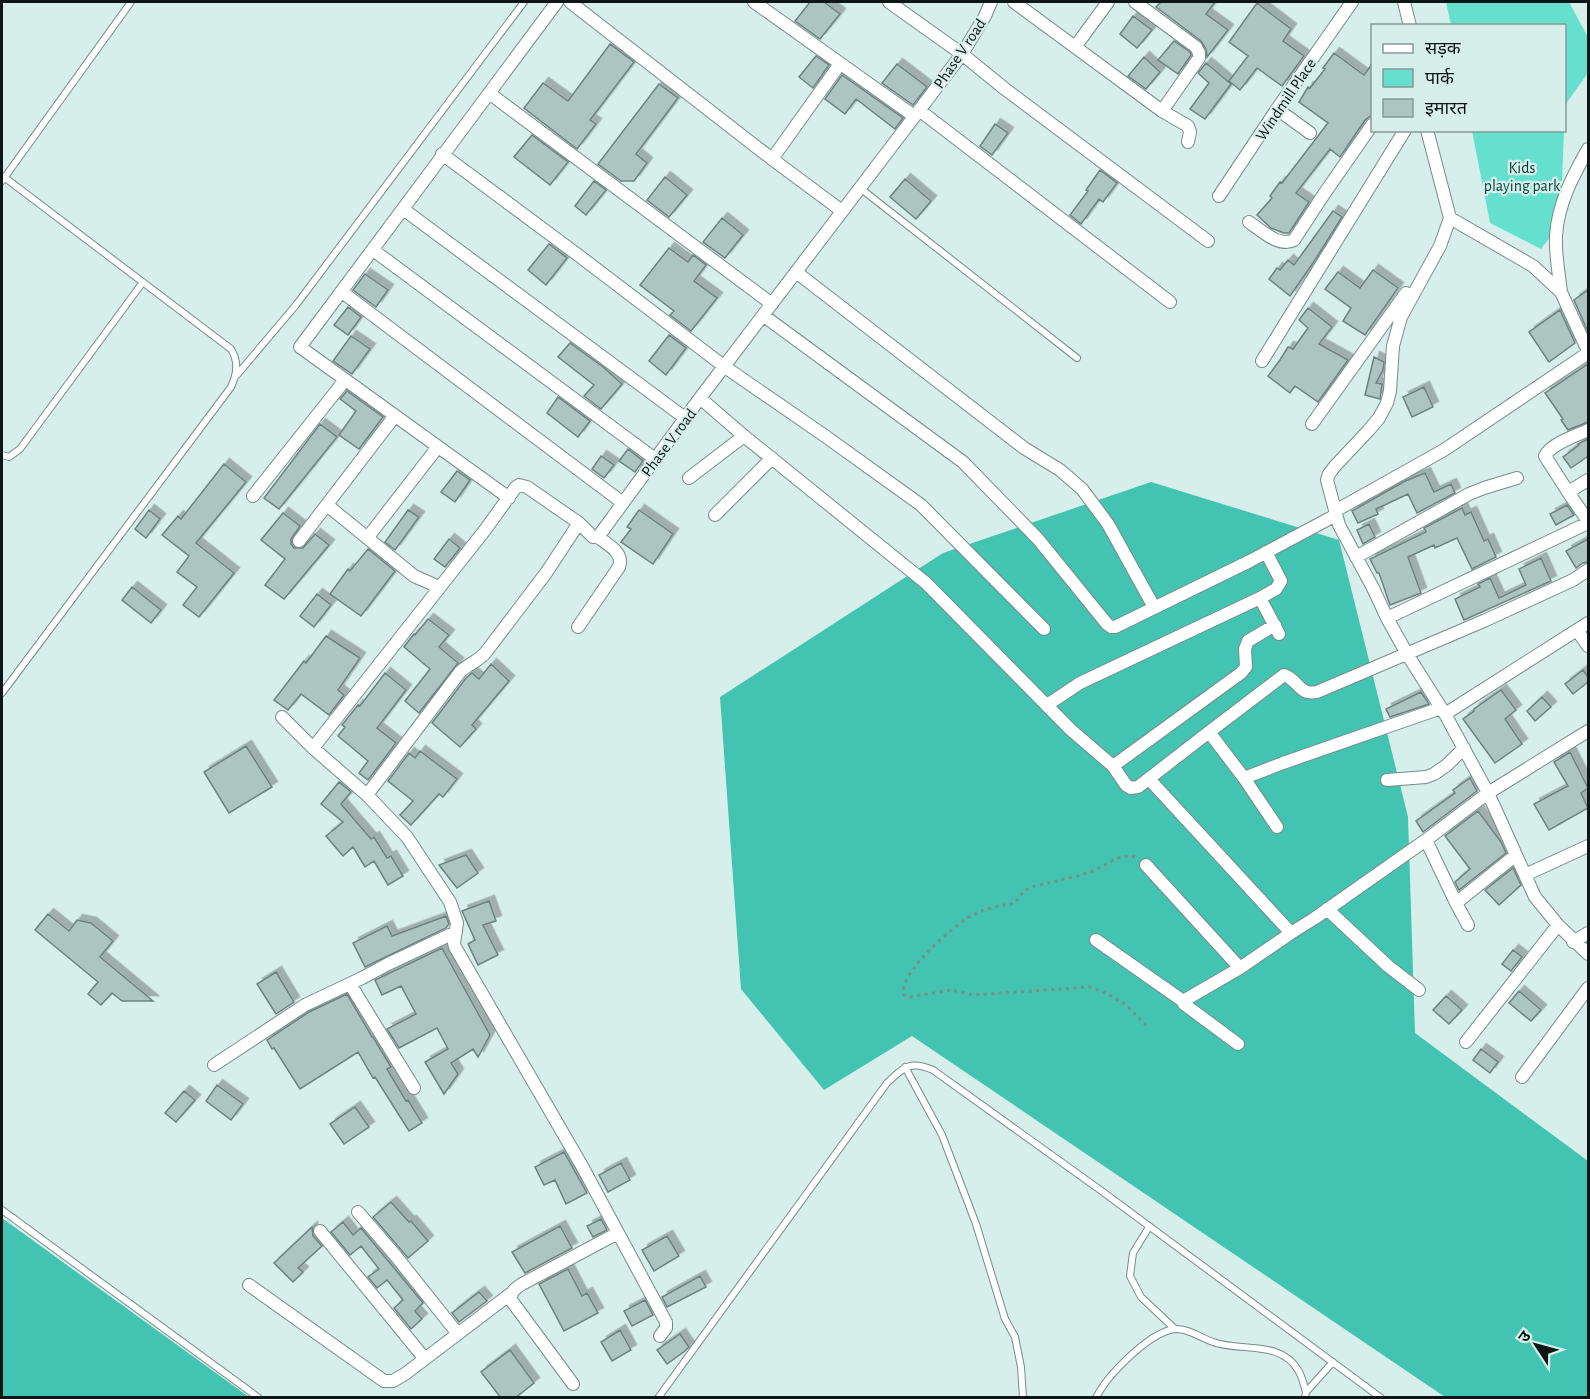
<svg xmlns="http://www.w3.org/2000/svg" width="1590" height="1399" viewBox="0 0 1590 1399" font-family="'Alegreya Sans','Noto Sans Devanagari',sans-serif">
<defs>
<filter id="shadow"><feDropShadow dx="5.5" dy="-5.5" stdDeviation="0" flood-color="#0004"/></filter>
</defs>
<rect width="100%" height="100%" fill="#d7efea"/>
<path fill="#66e0ce" d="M1446,2H1569L1588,37V73L1565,105L1564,26L1451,25Z
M1472,131H1564L1562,181L1551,236L1541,249L1490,223Z"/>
<path fill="#43c3b2" d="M1151,482L1339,540L1408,817L1415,1033L1588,1161V1397H1445L912,1036L824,1090L741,989L720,697L943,553Z
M2,1218L249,1397H2Z"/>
<path fill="#adc5c0" stroke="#6c827e" stroke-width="1.5" filter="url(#shadow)" d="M810,2H824L840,14L820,39L795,21Z
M1161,2H1215L1206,14L1228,30L1207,57L1206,49L1201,41L1156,7Z
M1257,3L1291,29L1283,41L1304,56L1282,86L1257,68L1240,90L1229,81L1248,56L1229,42Z
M1133,16L1152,30L1137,48L1120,34Z
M1174,41L1190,52L1191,55L1178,74L1158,60Z
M610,44L634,62L590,120L596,124L577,149L524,108L543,83L568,101Z
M1334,53L1364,75L1372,64V115L1365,120L1340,157L1330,149L1296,193L1309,202L1289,233H1284L1271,228L1257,215L1272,198L1270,196L1280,182L1282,183L1328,123L1299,102L1308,87L1310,88L1325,69L1323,68Z
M816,56L829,65L813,88L799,77Z
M1144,57L1160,72L1146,89L1128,76Z
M1206,63L1231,84L1205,119L1190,109L1209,83L1198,73Z
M897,64L927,87L913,105L882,83Z
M842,75L903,118L895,129L856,99L845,114L825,99Z
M659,84L678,98L636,154L647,163L634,181H621L598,164Z
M995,124L1008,133L992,155L980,146Z
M532,135L568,162L550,185L514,157Z
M1100,170L1117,183L1103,202L1099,199L1081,224L1070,215L1088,191L1086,190Z
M665,177L687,195L669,217L647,200Z
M905,179L931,201L916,219L890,197Z
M594,181L606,190L586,215L575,206Z
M1333,211L1342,217L1313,263L1290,296L1269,279L1277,268L1280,270L1288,260L1294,265Z
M722,218L743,235L725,258L703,242Z
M549,244L567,258L546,285L528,270Z
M669,248L688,262L693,255L706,265L694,281L717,298L691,331L670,315L674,311L640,285Z
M1373,270L1398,288L1365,335L1343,321L1351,308L1325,289L1338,272L1360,288Z
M365,274L388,290L376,307L353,290Z
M1588,290V332L1574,300Z
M348,307L361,317L348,335L334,325Z
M1308,308L1332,327L1319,344L1348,360L1318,402L1295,386L1290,393L1268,376L1280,360L1288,347L1293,349L1308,328L1299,320Z
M1560,310L1575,343L1549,362L1529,332Z
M669,335L686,348L666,375L649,361Z
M351,336L370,349L352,374L333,361Z
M570,343L603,367L622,384L601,409L584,396L594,385L558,357Z
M1374,357L1384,362L1383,370L1376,383L1382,384L1380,399L1365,395Z
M1588,364V422L1568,430L1561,420L1563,419L1545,393Z
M1424,387L1433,407L1412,417L1403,397Z
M347,391L383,417L359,449L339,435L356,411L340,399Z
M558,397L590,421L578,437L547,413Z
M320,424L337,437L279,509L264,498Z
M1588,439V459L1587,457L1571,468L1563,457L1579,445L1578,444Z
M628,449L643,461L635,472L619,461Z
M601,456L614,465L604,478L592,469Z
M224,464L246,482L196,543L234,573L199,617L183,605L197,587L177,572L189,556L162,535L178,516L181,519Z
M457,471L470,480L455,502L441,492Z
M1425,473L1434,492L1451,484L1455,493L1417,513L1408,494L1376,509L1378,514L1358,523L1352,511L1405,481Z
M1567,505L1574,515L1556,525L1550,514Z
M1462,508L1465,515L1471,512L1484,541L1488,539L1496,557L1472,569L1457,538L1435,548L1434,545L1408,557L1421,593L1390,605L1379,573H1377L1370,559L1426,532L1424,528Z
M149,510L160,519L146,538L135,529Z
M408,510L419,517L395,550L385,542Z
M639,510L673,534L653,564L621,542L631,529L627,527Z
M283,513L300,526L291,539V544L294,548H303L315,534L329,545L284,599L265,585L285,559L261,540Z
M1369,524L1375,537L1363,544L1357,530Z
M449,539L460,548L445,567L434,559Z
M1588,539V562L1583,563L1576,568L1566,551Z
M368,549L395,571L361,616L330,594L348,569L350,571Z
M1541,558L1551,581L1464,620L1455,599L1480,587L1478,584L1490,578L1499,598L1526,585L1519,569Z
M132,587L161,610L151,623L122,600Z
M317,594L331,605L314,627L300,616Z
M428,619L449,635L439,647L458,663L419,713L405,701L430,669L404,647L414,634L415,635Z
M326,636L360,658L338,690L344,695L329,715L301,694L288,710L274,700L304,661L306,663Z
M491,664L509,681L472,725L476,729L460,747L432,723L466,678L472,673L479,679Z
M1583,670L1588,677V682L1573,694L1565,684Z
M385,673L406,690L377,728L396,743L368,780L359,773L368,761L338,736L345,727L342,725L358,705L360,706Z
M1501,690L1516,710L1505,719L1522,744L1495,763L1463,719L1474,711V709Z
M1421,692L1429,704L1390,717L1386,709Z
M1542,697L1551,707L1535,721L1527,711Z
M246,746L272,787L229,813L204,772Z
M420,751L457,779L443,797L439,794L411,825L400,815L413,801L388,781L409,753L415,758Z
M1570,752L1588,788L1581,793L1588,808L1549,830L1534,804L1568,786L1554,762Z
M1470,778L1477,791L1423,832L1416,821L1455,793L1453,790Z
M339,782L351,792L341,804L371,839L374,837L387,858L391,856L403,876L388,885L374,861L365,867L353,847L343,856L326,836L343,822L321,804Z
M1478,811L1501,842L1506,853L1459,890L1455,882L1470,869L1445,836Z
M466,855L478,873L457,888L439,865Z
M1513,868L1521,885L1499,905L1485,890Z
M489,901L496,921L483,925L498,955L478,965L468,944L475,940L462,911Z
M48,914L69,931L77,920L91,923L113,941L100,957L153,1001H122L112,993L101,1005L88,994L98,982L35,930Z
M446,916L449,924L446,928L365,967L353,943L387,926L392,936Z
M442,948L490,1035L478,1057L473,1049L451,1063L458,1074L444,1094L425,1062L448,1049L437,1028L399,1048L387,1029L416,1014L401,986L382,995L375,980Z
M1513,950L1522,957L1511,971L1502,964Z
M276,972L294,1002L276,1014L257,984Z
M1519,991L1541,1010L1531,1021L1509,1003Z
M347,994L372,1037H373L391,1067L387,1069L406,1101L408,1100L422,1123L409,1131L375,1077L373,1078L358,1052L300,1089L274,1048L272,1049L267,1040L309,1012Z
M1446,996L1462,1010L1449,1024L1433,1010Z
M1481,1049L1498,1062L1490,1073L1473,1060Z
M217,1085L243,1104L231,1120L206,1101Z
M184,1091L195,1100L176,1122L165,1113Z
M355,1107L369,1127L344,1144L330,1124Z
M564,1152L587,1193L566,1204L555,1180L544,1185L535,1167Z
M621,1163L630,1180L608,1192L599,1175Z
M391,1202L409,1222L411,1221L428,1241L408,1258L373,1217Z
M601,1219L607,1230L593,1237L587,1226Z
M343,1222L353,1235L361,1228L423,1303L415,1311L422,1319L411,1329L394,1308L403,1300L387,1280L377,1288L368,1277L379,1269L361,1246L350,1255L331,1232Z
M560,1226L572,1248L525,1273L512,1252Z
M312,1227L313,1236L322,1246L298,1268L303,1272L293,1282L274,1263Z
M667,1236L679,1256L654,1271L642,1250Z
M568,1269L582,1296L587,1293L598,1313L564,1331L539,1284Z
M700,1276L706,1287L667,1307L662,1297Z
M479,1292L487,1301L459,1322L452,1313Z
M645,1300L653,1315L632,1326L624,1311Z
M620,1330L631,1350L612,1361L601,1342Z
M680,1334L689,1347L685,1351L667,1364L657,1350Z
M510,1350L534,1383L515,1398H501L481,1372Z"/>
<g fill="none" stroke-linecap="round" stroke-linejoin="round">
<g stroke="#768c88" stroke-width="8">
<path id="service" d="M2,181L131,2
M860,188L1077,358
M236,376L296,305L524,2
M2,455L9,457L20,449L143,282
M2,693L231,387C237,374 239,362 231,349L4,177
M905,1067L942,1135L976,1224L1005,1319L1015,1337L1021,1367L1023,1398
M2,1210L259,1398
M1149,1227L1133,1253L1130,1276L1141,1297L1175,1329
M658,1398L887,1083C904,1067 910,1060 933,1070L1103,1192L1381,1398
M1096,1398C1107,1375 1149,1333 1174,1329C1188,1328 1201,1338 1213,1342C1240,1352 1281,1340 1298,1370C1302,1376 1304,1385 1306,1392
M1305,1398L1306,1392L1333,1362"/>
</g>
<g stroke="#768c88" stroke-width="14">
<path id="minor" d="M570,2L772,159L842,211
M754,2L914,116
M889,2L962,54L1005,89L1208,241
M1014,2L1162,111L1188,126L1190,132L1188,142
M1135,2L1196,47L1199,53V58L1162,111
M1404,2L1410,26
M1075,47L1108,2
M489,93L772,304
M1277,109L1310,133
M919,110L1170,302
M1427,130L1450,218L1440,246L1401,317L1393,346L1390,391L1387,403L1379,418L1368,431L1335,466L1329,474L1327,480L1339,525L1373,588L1387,618L1407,654L1445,714L1488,793L1535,897L1558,925L1588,954
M442,154L578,255L725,367L825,436L921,505L1044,629
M772,159L840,64
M1219,196L1277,109L1352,2
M403,209L685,418
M1450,218L1533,266L1561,292L1588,351
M1249,222C1261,230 1279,248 1294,240L1324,194L1372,125
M373,250L655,459
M796,272L1024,448L1060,470L1082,489L1108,524L1154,607
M342,292L623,503
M1561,292C1559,274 1555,254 1556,236C1558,203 1573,176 1588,149
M764,316L963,462L1038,539L1107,624L1111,627H1115L1250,561L1336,515
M1262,361L1405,130
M700,398L744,436L926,583L1071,730L1113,766L1126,785L1131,788L1138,787L1209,732L1284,675C1299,680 1299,696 1317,692L1486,620L1573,580L1588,570
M1312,424L1406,293
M1588,430C1576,436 1550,444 1545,456L1568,492L1588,521
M689,478L744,436
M1568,492L1588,480
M253,496L345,380
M509,498L300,347L557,2
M327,505L414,576L439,587
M1335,511L1444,450L1588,353
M715,515L772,458
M368,537L437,448
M299,541L394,417
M1356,557L1469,494L1484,488L1517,478
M1260,598L1279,634
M1387,618L1588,523
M578,627L619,567C624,552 608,545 598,537
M1577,630L1588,646
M1047,705L1080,683L1260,598L1276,589L1281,581L1266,552
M1445,714L1588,623
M282,717L313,748L367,795L407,837L450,902L457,923L454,943L455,947L582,1166L666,1322V1328L660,1336
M1209,732L1244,778L1277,827
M313,748L485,530L516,487L519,485L527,487L579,523L593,537H598L700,398L962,54L985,16L991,2
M1113,766L1241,673L1246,667L1245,649L1248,641L1275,625
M1244,778L1283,763L1441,708
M1149,779L1291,933
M1387,780L1426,777L1434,774L1447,765L1464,748
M367,795L460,672C468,664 479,661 486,652L546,573L579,523
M1426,840L1456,903L1468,925
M1146,865L1240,968
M1525,875L1588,846
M1456,903L1516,855
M1327,909L1388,966L1419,990
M1096,940L1183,1001
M1573,942L1588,933
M350,984L414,1088
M1466,1042L1558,925
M1238,1044L1184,1004L1183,1001L1240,968L1291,933L1315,918L1426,840L1488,793L1588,731
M214,1065L305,1005L362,978L388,964L456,932
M1522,1077L1588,988
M358,1212L395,1255L458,1334
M320,1231L425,1359
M249,1285L384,1381H393L405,1374L513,1292
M573,1384L511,1300C510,1292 516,1288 522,1284L618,1233"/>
</g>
<path stroke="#7c8e8a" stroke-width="3" stroke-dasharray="3 4.5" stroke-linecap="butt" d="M1135,857L1129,856L1120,857L1093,871L1077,876L1031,887L1023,892L1014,904C1000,905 986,908 973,915C955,924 897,974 904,995L910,997L951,990L973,995L1090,987L1106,993L1125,1004L1148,1027"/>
<use href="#service" stroke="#fff" stroke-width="6"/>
<use href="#minor" stroke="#fff" stroke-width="12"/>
</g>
<g text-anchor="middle" stroke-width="4.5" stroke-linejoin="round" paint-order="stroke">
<g font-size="16" fill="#0e1715" stroke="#d7efea">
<text transform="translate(959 53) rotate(-56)" y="6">Phase V road</text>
<text transform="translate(1285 99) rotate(-56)" y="6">Windmill Place</text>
<text transform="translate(668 442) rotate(-53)" y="6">Phase V road</text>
</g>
<g font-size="16" fill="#013d36" stroke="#d7efea">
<text x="1522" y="173">Kids<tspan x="1522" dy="18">playing park</tspan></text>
</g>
</g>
<rect width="1590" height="1399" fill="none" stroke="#0e1715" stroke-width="6"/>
<rect x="1371" y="24" width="195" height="108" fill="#d7efea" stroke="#879995" stroke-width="1.5"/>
<rect x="1383" y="44" width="30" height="9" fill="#ffffff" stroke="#879995" stroke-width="1.5"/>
<text x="1425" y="54" font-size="18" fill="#0e1715">सड़क</text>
<rect x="1383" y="69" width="30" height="18" fill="#66e0ce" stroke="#879995" stroke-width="1.5"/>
<text x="1425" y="84" font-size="18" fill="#0e1715">पार्क</text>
<rect x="1383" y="99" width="30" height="18" fill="#adc5c0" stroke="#879995" stroke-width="1.5"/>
<text x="1425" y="114" font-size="18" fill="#0e1715">इमारत</text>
<g transform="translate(1536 1345) rotate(306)" stroke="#d7efea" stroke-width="4.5" paint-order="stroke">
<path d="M0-4.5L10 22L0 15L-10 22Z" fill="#0e1715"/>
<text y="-9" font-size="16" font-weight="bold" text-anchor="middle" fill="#0e1715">उ</text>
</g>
</svg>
